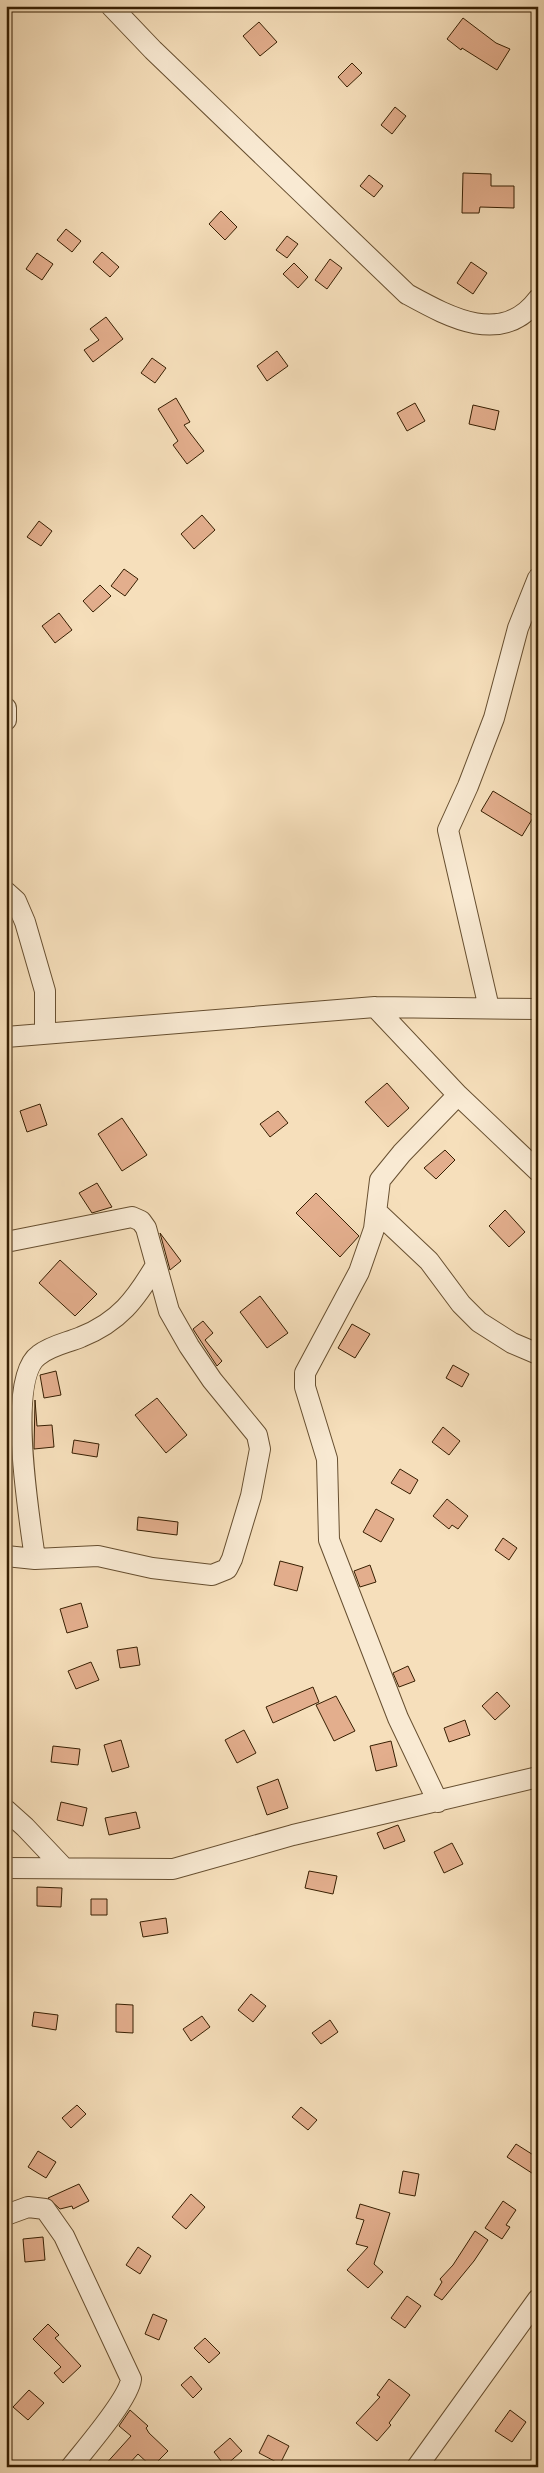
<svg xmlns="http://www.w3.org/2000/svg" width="544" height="2473" viewBox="0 0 544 2473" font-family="'IM FELL Double Pica',serif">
<rect width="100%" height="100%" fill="#f6dfbb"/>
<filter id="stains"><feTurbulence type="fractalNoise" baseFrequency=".004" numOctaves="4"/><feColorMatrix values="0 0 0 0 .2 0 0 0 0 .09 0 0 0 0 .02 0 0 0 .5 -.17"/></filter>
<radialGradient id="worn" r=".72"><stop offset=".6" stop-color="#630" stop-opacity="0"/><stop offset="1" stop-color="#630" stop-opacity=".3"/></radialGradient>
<path fill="#e3ae8d" stroke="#371f02" d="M463,18L496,43L510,49L497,70L462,48L461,50L447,39Z
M259,22L277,42L260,56L243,36Z
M352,63L362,73L347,87L338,77Z
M395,107L406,116L392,134L381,125Z
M463,173L491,174V186H514V208L480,207L479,213H462Z
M369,175L383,186L374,197L360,186Z
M221,211L237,227L225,240L209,224Z
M66,229L81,241L72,252L57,240Z
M287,236L298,244L287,258L276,250Z
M102,252L119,267L110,277L93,262Z
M37,253L53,264L42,280L26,269Z
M330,259L342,268L327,289L315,280Z
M471,262L487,273L473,294L457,283Z
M294,263L308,277L298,288L283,274Z
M106,317L123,339L93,362L84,350L99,340L90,329Z
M277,351L288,366L267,381L257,366Z
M152,358L166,368L155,383L141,373Z
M176,398L190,422L184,425L204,451L187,464L173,445L178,441L158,409Z
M415,403L425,421L407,431L397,413Z
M473,405L499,411L495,430L469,424Z
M202,515L215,530L194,549L181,534Z
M39,521L52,531L41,546L27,537Z
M124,569L138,579L125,596L111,586Z
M100,585L111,596L93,612L83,601Z
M59,613L72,630L55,643L42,626Z
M493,791L534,816L522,836L481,811Z
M387,1083L409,1108L388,1127L365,1102Z
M40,1104L47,1125L27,1132L20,1111Z
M278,1111L288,1123L270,1137L260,1124Z
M122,1118L147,1155L122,1171L98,1134Z
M445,1150L455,1160L436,1179L424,1168Z
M97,1183L112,1207L92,1213L79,1193Z
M316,1193L359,1236L340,1257L296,1213Z
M505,1210L525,1232L509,1247L489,1226Z
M160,1233L181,1261L170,1270Z
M60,1260L97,1294L75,1316L39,1283Z
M260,1296L288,1333L267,1348L240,1312Z
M203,1321L213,1333L205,1340L222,1361L217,1366L193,1329Z
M352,1324L370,1334L355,1358L338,1348Z
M453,1365L469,1374L462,1387L446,1378Z
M56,1371L61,1395L44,1398L40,1375Z
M157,1398L187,1435L166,1453L135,1415Z
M35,1400L37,1426L52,1425L54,1447L34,1449Z
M443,1427L460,1441L449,1455L432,1442Z
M74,1440L99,1444L97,1457L72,1453Z
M400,1469L418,1480L410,1494L391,1483Z
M447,1499L468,1516L458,1529L452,1525L449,1529L433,1516Z
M376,1509L394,1519L381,1542L363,1532Z
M138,1517L178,1522L177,1535L137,1530Z
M503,1538L517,1548L509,1560L495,1550Z
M280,1561L303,1567L297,1591L274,1585Z
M370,1565L376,1582L360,1587L354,1571Z
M81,1603L88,1627L67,1633L60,1609Z
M137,1647L140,1665L120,1668L117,1650Z
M91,1662L99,1680L76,1689L68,1671Z
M408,1666L415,1681L399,1687L393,1673Z
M313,1687L319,1702L273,1723L266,1707Z
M497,1692L510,1706L495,1720L482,1706Z
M336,1696L355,1731L334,1741L316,1705Z
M465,1720L470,1735L449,1742L444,1728Z
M244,1730L256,1753L237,1763L225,1740Z
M121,1740L129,1767L112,1772L104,1745Z
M391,1741L397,1766L376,1771L370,1746Z
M53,1746L80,1749L78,1765L51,1762Z
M278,1779L288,1808L267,1815L257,1787Z
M61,1802L87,1808L83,1826L57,1820Z
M136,1812L140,1828L109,1835L105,1818Z
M398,1825L405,1841L384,1849L377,1833Z
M452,1843L463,1864L444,1873L434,1852Z
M309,1871L337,1876L333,1894L305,1888Z
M37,1887L62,1888L61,1907L37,1906Z
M91,1899H107V1915H91Z
M166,1918L168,1933L143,1937L140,1922Z
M251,1994L266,2006L253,2022L238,2010Z
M116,2004L133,2005V2033L116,2032Z
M34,2012L58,2015L56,2030L32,2026Z
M202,2016L210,2027L191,2041L183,2029Z
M330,2020L338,2032L321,2044L312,2033Z
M77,2105L86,2114L71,2128L62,2118Z
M301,2107L317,2120L308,2130L292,2117Z
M516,2144L538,2158V2177L507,2157Z
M38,2151L56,2162L46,2178L28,2167Z
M403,2171L419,2174L415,2196L399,2193Z
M79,2184L89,2201L73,2209L72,2206L60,2209L48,2198Z
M191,2194L205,2207L186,2229L172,2217Z
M503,2201L516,2210L506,2225L510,2227L502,2239L485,2228Z
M360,2204L390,2213L374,2264L383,2272L368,2288L347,2270L368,2247L356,2244L364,2220L356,2218Z
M475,2231L488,2240L474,2261L442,2300L434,2295L442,2282L440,2279L453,2265Z
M43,2237L45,2260L25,2262L23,2239Z
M138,2247L151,2256L140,2274L126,2265Z
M407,2296L421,2306L405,2328L391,2318Z
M153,2314L167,2320L159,2340L145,2334Z
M48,2324L59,2335L55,2338L81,2366L63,2383L54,2373L61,2367L33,2339Z
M205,2338L220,2353L209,2363L194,2348Z
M191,2376L202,2389L193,2398L181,2385Z
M389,2379L410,2395L389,2423L391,2425L377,2441L356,2423L380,2397L377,2395Z
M29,2390L44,2403L28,2420L13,2407Z
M130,2410L148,2426L146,2428L149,2433L168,2451L152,2467L138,2454L126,2467H103L131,2436L119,2426Z
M510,2410L526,2422L512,2442L495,2431Z
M268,2435L289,2446L280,2464L259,2453Z
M230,2438L242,2451L225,2466L214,2452Z"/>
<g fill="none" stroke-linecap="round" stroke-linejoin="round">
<g stroke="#674f30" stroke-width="22">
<path id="minor" d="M111,6L153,50L407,294C449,317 502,347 538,299
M6,708V720
M6,892L16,901L25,922L45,991V1033
M375,1007L458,1095L538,1171
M489,1008L448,830L468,786L494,718L518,628L538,578
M6,1037L375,1007L538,1009
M376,1211L429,1261L461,1304L479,1322L512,1343L538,1354
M6,1242L132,1217L141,1221L146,1228L169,1311L189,1346L212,1380L257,1435L260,1449L251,1496L232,1559L227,1569L212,1575L152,1568L98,1556L35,1559L6,1556
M35,1559C30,1520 5,1378 39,1355C52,1345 67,1343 81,1337C119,1322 136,1299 156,1265
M438,1802L398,1718L329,1540L327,1459L305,1387V1373L359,1272L374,1229L380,1180L402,1153L458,1095
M6,1810L25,1827L63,1867
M6,1868L173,1869L293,1835L538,1777
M6,2215L28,2207L45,2209L64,2236L131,2379C129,2399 85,2449 71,2467
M417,2467L538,2299"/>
</g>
<use href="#minor" stroke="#f9ead3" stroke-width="20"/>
</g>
<rect width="544" height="2473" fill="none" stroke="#f6dfbb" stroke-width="25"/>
<rect x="8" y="8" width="529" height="2458" fill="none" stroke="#371f02" stroke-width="2.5"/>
<rect x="12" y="12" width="519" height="2448" fill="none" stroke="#371f02"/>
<rect width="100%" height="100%" filter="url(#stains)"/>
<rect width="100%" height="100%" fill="url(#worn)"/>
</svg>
